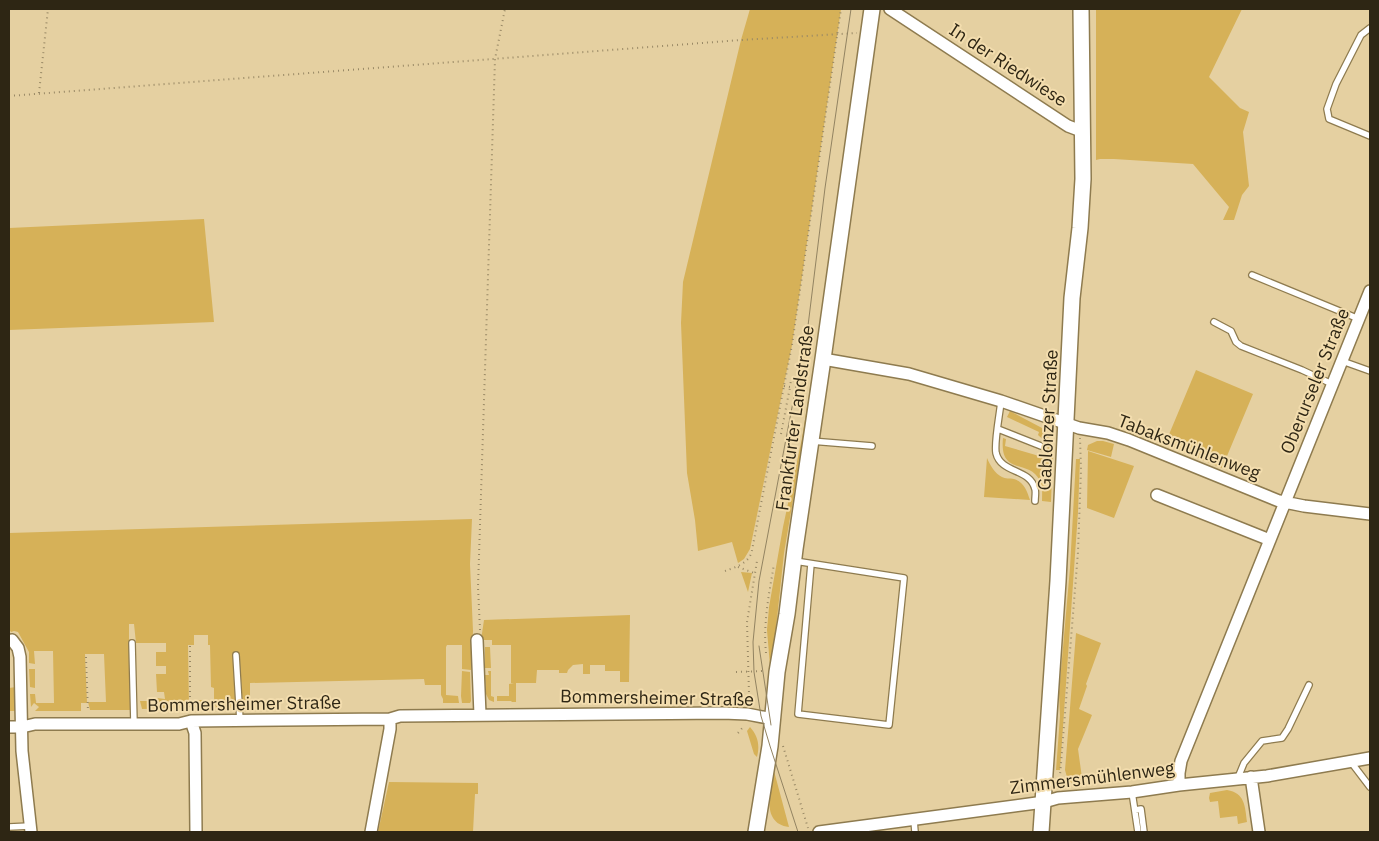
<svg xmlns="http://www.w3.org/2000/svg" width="1379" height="841" viewBox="0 0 1379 841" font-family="'IBM Plex Sans',sans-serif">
<rect width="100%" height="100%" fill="#e5d0a1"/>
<path fill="#d6b158" d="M750,9H841L792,345L750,549L744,559L738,563L732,542L698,551L695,520L687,473L681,323L683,282L741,40Z
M1096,9H1242L1209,77L1240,108L1249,112L1243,132L1249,186L1242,195L1234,220H1223L1229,207L1193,164L1114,159H1100L1096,160Z
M204,219L214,322L9,330V228Z
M1196,370L1253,394L1222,468L1165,444Z
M811,382L813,383L784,553L776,628L770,666L767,630L769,607L783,527L802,438Z
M1010,411L1042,428L1051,440L1053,449L1051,502L1042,501C1042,495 1043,487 1040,481C1030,458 999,477 1003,438L1006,439L1005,446L1046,458L1048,444L1038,435L1039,432L1007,417Z
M1097,441H1103L1114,444L1111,457L1087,450L1088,445Z
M1088,451L1134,466L1114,518L1087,508Z
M987,458C990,465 995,474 1002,477C1005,479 1010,478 1014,479C1024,482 1027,491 1030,500L984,497Z
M1076,459H1080L1078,512L1060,770H1056L1060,716L1059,693L1070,568Z
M472,519L470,564L473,631L471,670L462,669V645H447L446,647V695L458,696L459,703H443V699L441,695V685H425L424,679L250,683V699L248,707H243L239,653H234L238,708H216L214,698V688L211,687L210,645H208V635H194V645H188L189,708L142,709L140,701H157V698L165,699L164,692H157L156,674H166V666H156V652H166V643H136L134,624H129V640L131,639L132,710H90L88,702H106L104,654H85L87,703H81V711H35L39,707L34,703L31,707L30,694H35L36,703H54L53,651H34L35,664L29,663V652L18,632L14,631L11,632L9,629V533Z
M741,572L752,573L748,592Z
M630,615L629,682H620V671H605V665H590V674H583V664L573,665L568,670L567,673H559V670H537L536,683H516V702H512L511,701H497V696H509V684L514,683H511V645H492V640H481L484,620Z
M1076,633L1101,643L1086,684L1087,686L1079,709L1092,715L1078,749L1083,785H1078L1068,781L1065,770Z
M485,647H490L491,668H485Z
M29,669H35V688L30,687Z
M462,671L470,672L471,701L470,703H462L461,696Z
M488,671H491V696L494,697V702L489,700L486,694L485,675H489Z
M16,687L15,711H10L9,688Z
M191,700H208L211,707H194Z
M750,727C758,736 760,745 757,757L754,754L747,731Z
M774,771L789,827C760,823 771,790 774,771Z
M389,782L478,783V794H475L473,832H378Z
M1227,790C1245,793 1245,806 1247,822L1238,824L1237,816L1220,818L1218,801L1210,802L1209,798L1210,793Z"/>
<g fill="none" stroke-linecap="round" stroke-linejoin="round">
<g stroke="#8e7b4f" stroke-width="8">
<path id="service" d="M1370,28L1361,35L1336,84L1327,109L1329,119L1370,136
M1252,275L1359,319
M1214,322L1231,331L1236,342L1241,346L1302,370L1332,384
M1342,361L1370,371
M1001,401C1000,413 994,442 996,453C1001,474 1030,468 1035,489C1036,492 1035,497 1035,501
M998,429L1041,446
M811,441L872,446
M795,561L904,578L889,725L798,714L811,564
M132,643L134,724
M236,655L240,721
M1351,762L1370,787
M1237,780L1244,763L1262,741L1282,738L1288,729L1309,685
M1132,792L1138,832
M1135,810L1141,809L1144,832
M914,820L915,832
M9,827L30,826"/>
</g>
<g stroke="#8e7b4f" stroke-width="14">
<path id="minor" d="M890,9L1068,126L1076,129L1083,130
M823,359L909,374L1001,401L1079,428L1108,433L1129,440L1279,501L1304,506L1370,514
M1157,495L1270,540
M12,640L18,648L20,657L22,751L31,832
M477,640L480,715
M191,721L195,733L196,832
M9,727H22L35,724H179L191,721L390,719L400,716L723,713L747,714L773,719
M1251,777L1259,832
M1179,785V773L1181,761L1370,291
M371,832L390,729V719
M819,832L1044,802L1058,798L1132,792L1179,785L1267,776L1370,758"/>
</g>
<g stroke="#8e7b4f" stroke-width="18">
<path id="secondary" d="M756,832L770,746L777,672L787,614L795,549L823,359L872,9
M1041,832L1058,581L1072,298L1080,228L1083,179L1081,9"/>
</g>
<path stroke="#988865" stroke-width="2" stroke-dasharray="1 4" stroke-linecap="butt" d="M39,93L48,9
M9,96L741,40L857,33
M784,386L790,387L791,380L807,383
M781,434L790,387
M738,567L754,573
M725,571C736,567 750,563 752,550L792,345L841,9
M480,630L478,587L495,59L505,9
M190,646V711
M766,653C763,623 769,594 774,564
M86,657L88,712
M736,672L764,671
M748,702L749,694L747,622L757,561
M738,733L744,726
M783,746L808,828
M1059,788L1078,552L1081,470L1080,438"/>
<use href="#service" stroke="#fff" stroke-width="5.5"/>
<use href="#minor" stroke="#fff" stroke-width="11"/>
<use href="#secondary" stroke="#fff" stroke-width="15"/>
<path stroke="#928361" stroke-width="1" d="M759,646L771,725
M798,832L770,746L761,716L754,672L753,642L759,581L797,381L806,342L825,188L851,9"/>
</g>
<g text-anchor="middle" stroke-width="4" stroke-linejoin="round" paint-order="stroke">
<g font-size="18" fill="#2e2614" stroke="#f3ddae">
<text transform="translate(1008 65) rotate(33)" y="6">In der Riedwiese</text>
<text transform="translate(1315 381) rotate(-68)" y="6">Oberurseler Straße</text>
<text transform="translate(795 418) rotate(-82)" y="6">Frankfurter Landstraße</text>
<text transform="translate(1048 420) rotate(-87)" y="6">Gablonzer Straße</text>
<text transform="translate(1189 447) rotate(21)" y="6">Tabaksmühlenweg</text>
<text transform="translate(657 698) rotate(1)" y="6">Bommersheimer Straße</text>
<text transform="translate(244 704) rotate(-1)" y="6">Bommersheimer Straße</text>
<text transform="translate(1092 778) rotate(-7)" y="6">Zimmersmühlenweg</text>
</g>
</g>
<rect width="1379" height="841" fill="none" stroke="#2e2614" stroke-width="20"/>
</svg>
